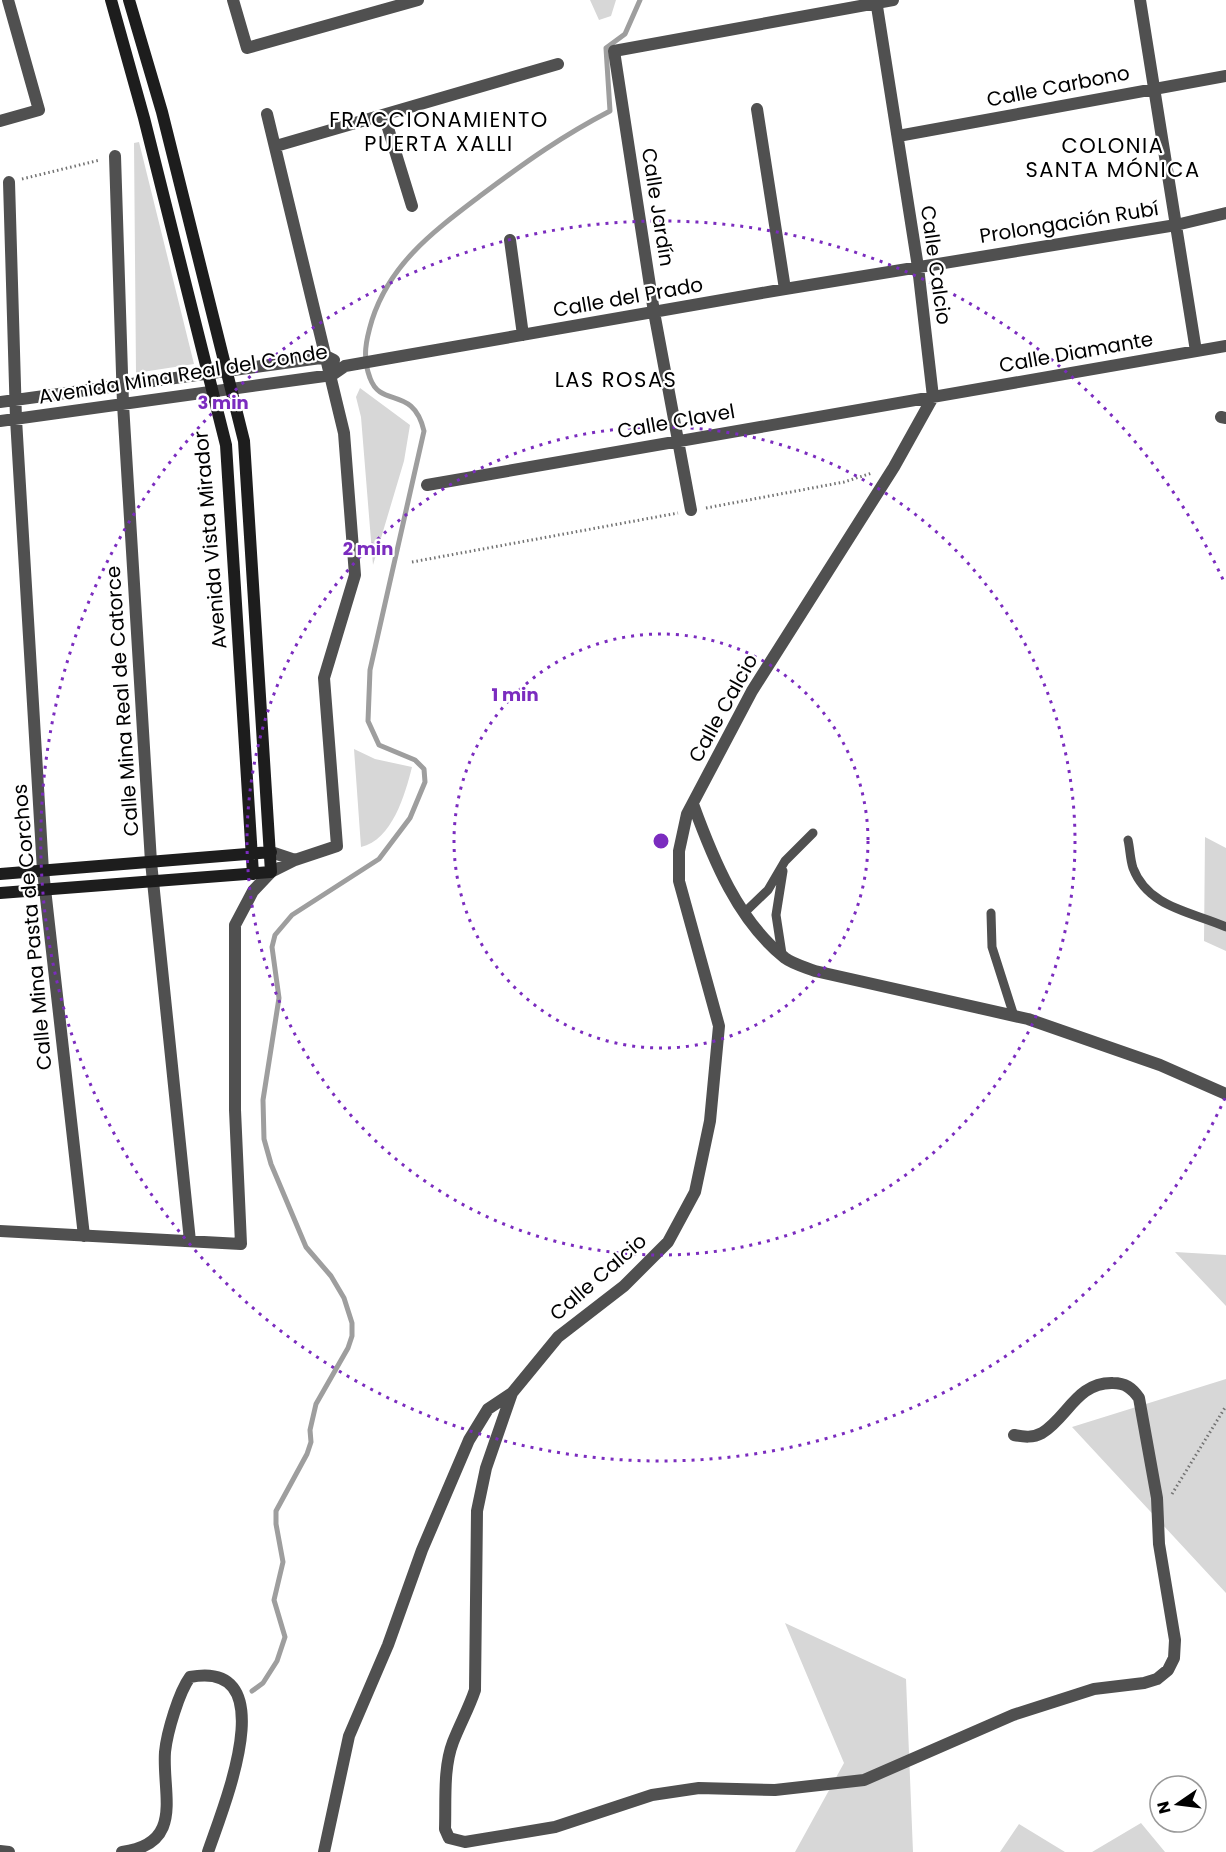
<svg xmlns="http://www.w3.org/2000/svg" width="1226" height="1852" viewBox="0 0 1226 1852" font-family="Poppins,sans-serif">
<rect width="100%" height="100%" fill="#fff"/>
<path fill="#d7d7d7" d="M590,0H616L611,16L599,20Z
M139,142L194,364L136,373L134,143Z
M360,388L410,425L404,461L373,565L361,417L356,397Z
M354,749L375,759L412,767C405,795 392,840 361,847Z
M1205,837L1226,848V951L1204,941Z
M1175,1252L1226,1255V1306Z
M1226,1379V1593L1072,1427Z
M785,1623L906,1679L913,1852H795L844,1763Z
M1141,1823L1165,1852H1092Z
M1019,1824L1065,1852H1000Z"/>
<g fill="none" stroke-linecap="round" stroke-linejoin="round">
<path stroke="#9e9e9e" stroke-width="5" d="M252,1691L263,1683L277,1661L285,1637L274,1600L283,1562L276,1524V1511L307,1454L311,1442L310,1430L316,1404L348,1348L352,1336V1323L344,1298L331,1276L306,1247L271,1164L264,1139L263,1100L279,998L272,947L275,935L292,915L379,859L410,818L425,782L424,769L415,760L379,745L368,721L370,670L424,431C413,385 381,409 370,378C362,357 366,340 372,320C391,261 437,229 484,193C527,161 562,136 610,111L606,48L625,34L640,0"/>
<path stroke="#727272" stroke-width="3" stroke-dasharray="1.5 3" stroke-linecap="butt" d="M22,179L100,160
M706,508L844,482L872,473
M412,562L678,513
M1172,1494L1226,1406"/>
<path stroke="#505050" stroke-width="9" d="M1128,840C1130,848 1130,859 1133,868C1148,908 1193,912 1226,927
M744,913L768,890L785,861L813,833
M991,913L992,947L1014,1016
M782,954L776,915L783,871"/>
<path stroke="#505050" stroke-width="12" d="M233,0L247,48L418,0
M1140,0L1196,351
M757,109L785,289
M384,115L412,206
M0,121L39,110L8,0
M898,136L1226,76
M276,146L558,64
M115,156L123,404L151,862L190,1241
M9,182L16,419L43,871L84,1236
M510,240L523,335
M0,402L328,357L334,360
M1221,417L1226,418
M0,421L332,375L345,366L379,360L785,289L1176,225L1226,213
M427,485L1226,346
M691,510L654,312L614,51L893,0
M693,804C713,859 738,921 785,958C793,964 805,967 815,971L1028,1019L1160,1065L1226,1094
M271,852L295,860
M0,1231L241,1244L235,1110V925L253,891L271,872L295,860L337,846L324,678L355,575L344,433L267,114
M512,1393L486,1468L477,1511L475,1690C469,1708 460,1724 453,1742C443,1768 446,1801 445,1829L449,1838L465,1842L555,1827L652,1795L699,1788L775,1790L864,1780L1013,1715L1094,1689L1144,1683L1157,1679L1168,1670L1174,1658L1175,1640L1159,1544L1157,1498L1139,1398C1132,1388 1125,1383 1113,1383C1077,1382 1068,1417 1042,1433C1033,1438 1024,1437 1014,1435
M0,1851L9,1852
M122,1852C185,1844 162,1794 165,1752C167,1732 179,1692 190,1677C286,1659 222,1810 208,1852
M324,1852L349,1736L388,1645L422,1550L469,1440L488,1409L512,1393L558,1337L624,1286L668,1242L695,1192L710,1121L719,1026L679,881V851L687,814L752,691L894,467L933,397L918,267L876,0"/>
<path stroke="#1d1d1d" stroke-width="12" d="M111,0L144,118L226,445L253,874
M0,874L271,852
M0,893L271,872L244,441L162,112L129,0"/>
</g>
<g fill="none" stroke="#7b2cbf" stroke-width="3" stroke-dasharray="3 6">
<circle cx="661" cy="841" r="207"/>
<circle cx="661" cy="841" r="414"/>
<path d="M1225 1098A620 620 0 1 1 1225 584"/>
</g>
<g text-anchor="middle" stroke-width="4.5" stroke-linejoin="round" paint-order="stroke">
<g font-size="20" fill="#000" stroke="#fff">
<text transform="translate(1058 86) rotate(-11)" y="7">Calle Carbono</text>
<text transform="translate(658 207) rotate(81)" y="7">Calle Jardín</text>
<text transform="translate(1069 222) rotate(-9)" y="7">Prolongación Rubí</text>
<text transform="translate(936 265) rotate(82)" y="7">Calle Calcio</text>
<text transform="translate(628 297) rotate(-10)" y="7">Calle del Prado</text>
<text transform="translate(1076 352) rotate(-10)" y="7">Calle Diamante</text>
<text transform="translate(183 374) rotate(-9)" y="7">Avenida Mina Real del Conde</text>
<text transform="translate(676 421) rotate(-10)" y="7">Calle Clavel</text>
<text transform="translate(210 540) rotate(-95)" y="7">Avenida Vista Mirador</text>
<text transform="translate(122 701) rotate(-94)" y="7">Calle Mina Real de Catorce</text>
<text transform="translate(723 708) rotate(-61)" y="7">Calle Calcio</text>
<text transform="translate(32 927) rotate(-95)" y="7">Calle Mina Pasta de Corchos</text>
<text transform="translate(598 1277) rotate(-41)" y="7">Calle Calcio</text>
</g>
<g font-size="21" letter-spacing="1.5" fill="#000" stroke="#fff">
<text x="439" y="127">FRACCIONAMIENTO<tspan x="439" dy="24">PUERTA XALLI</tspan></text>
<text x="1113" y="153">COLONIA<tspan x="1113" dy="24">SANTA MÓNICA</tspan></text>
<text x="616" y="387">LAS ROSAS</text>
</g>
</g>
<circle cx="661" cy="841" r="9" fill="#7b2cbf" stroke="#fff" stroke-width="3"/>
<g font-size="18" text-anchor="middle" font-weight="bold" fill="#7b2cbf" stroke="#fff" stroke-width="4.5" stroke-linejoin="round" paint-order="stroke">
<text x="223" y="409">3 min</text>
<text x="368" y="555">2 min</text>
<text x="515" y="701">1 min</text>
</g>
<g transform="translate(1178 1804) rotate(256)"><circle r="28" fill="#ffffff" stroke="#999999" stroke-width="1.5"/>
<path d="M0-4.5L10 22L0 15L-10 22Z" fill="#000000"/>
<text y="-9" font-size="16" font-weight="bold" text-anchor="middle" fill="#000000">N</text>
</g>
</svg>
